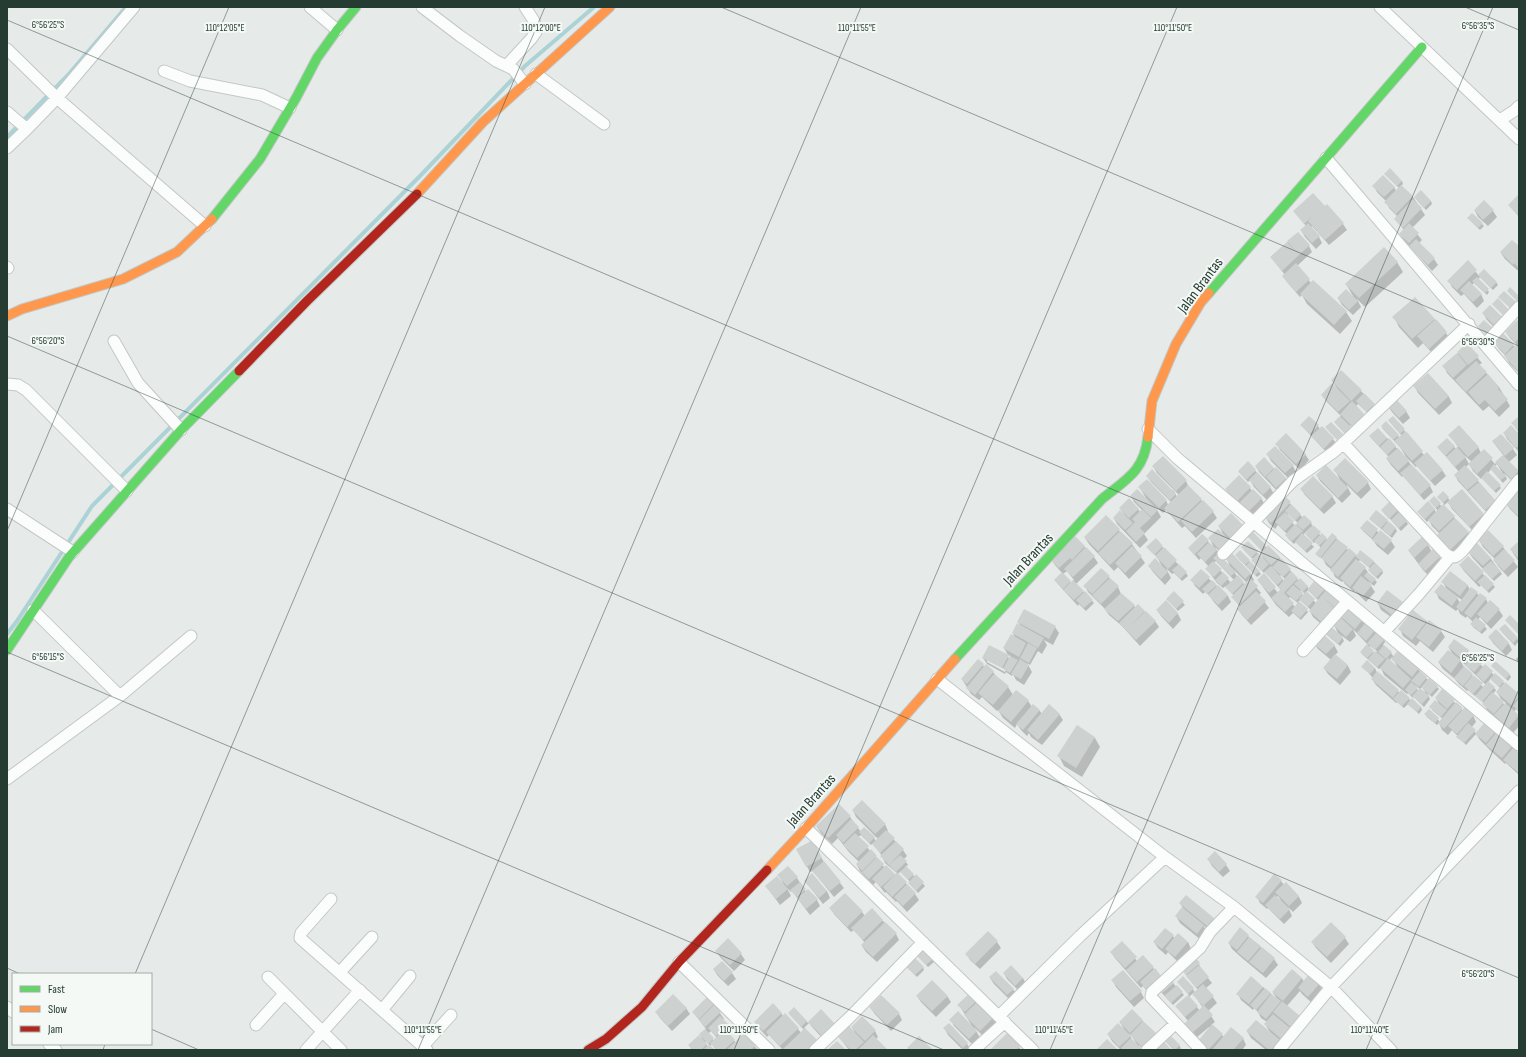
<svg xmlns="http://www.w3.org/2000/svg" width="1526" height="1057" viewBox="0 0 1526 1057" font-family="'Sofia Sans Condensed',sans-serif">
<rect width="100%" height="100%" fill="#e6eae8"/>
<path fill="#0003" fill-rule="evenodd" d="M1385,174L1402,181L1403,184L1401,186L1413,197L1425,215L1412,228L1422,240L1419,243L1434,259L1438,265L1432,271L1404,240L1400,234L1404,230L1395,219L1397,216L1389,208L1386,201L1377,192L1374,186L1394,187L1396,191L1399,188Z
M1519,195V217L1509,205Z
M1415,198L1431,201L1432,204L1426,210Z
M1484,202L1493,211L1497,217L1488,226L1478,217L1475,211Z
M1325,207L1343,224L1347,230L1329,245L1312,226L1311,228L1318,235L1322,243L1316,249L1305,237L1301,230L1306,226L1294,211Z
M1470,220L1482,224L1484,226L1480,230Z
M1298,233L1309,246L1312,252L1297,266L1311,283L1346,312L1352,321L1340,334L1307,304L1302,295L1300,297L1287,282L1283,276L1285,275L1271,257Z
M1519,248V270H1517L1505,259L1501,253Z
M1397,262L1403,272L1365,307L1357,299L1361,307L1353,315L1342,305L1338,298L1353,296L1346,284Z
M1468,262L1479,276L1496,282L1498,285L1493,290L1480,277L1478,280L1489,292L1487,295L1474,283L1472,285L1481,294L1484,301L1477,308L1464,294L1461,296L1452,287L1449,281Z
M1490,307L1501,318L1505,324L1498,331L1487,320L1483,313Z
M1394,317L1434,319L1446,333L1450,339L1433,354L1423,343L1418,348L1399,327Z
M1519,323V373L1509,363L1506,356L1499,349L1495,343L1503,335L1515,347L1517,345L1510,338L1506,332Z
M1467,345L1482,363L1479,365L1499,387L1510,406L1499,417L1489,406L1483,411L1447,373L1444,366Z
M1428,374L1449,397L1452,403L1439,415L1418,393L1415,387Z
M1332,381L1361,391L1376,407L1369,414L1358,404L1356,406L1358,433L1350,425L1347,436L1335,422L1341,416L1326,401L1322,395L1337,388Z
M1388,406L1406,411L1410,418L1403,424L1392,412Z
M1393,417L1424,455L1442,470L1446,476L1435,486L1417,466L1416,467L1406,457L1400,447L1383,429L1382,426L1386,423L1399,437L1402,436L1389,421Z
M1519,417V452L1507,439L1504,433H1519L1513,423Z
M1318,426L1320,429L1322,427L1333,439L1337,445L1328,454L1303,427Z
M1450,435L1478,447L1481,453L1484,451L1495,464L1504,456L1493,442L1513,449L1517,455L1509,462L1519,473V481L1515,484L1504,473L1507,479L1503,483L1491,469L1488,473L1501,488L1496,493L1482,478L1481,479L1473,471L1469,464L1466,467L1495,501L1490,516L1458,481L1455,475L1459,472L1438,447L1447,439L1456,449L1458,447ZM1464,455L1472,462L1469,464ZM1497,464L1502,472H1501L1495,466Z
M1387,438L1406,458L1411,465L1430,486L1433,492L1424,500L1403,476L1402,477L1391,465L1387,459L1389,457L1372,439Z
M1277,444L1305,454L1309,460L1300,470L1280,450Z
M1268,455L1293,466L1296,472L1289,479L1271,461Z
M1163,457L1186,481L1189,488L1213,512L1217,518L1196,538L1185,526L1182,528L1166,510L1163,513L1155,506L1161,517L1144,534L1148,540L1140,548L1117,524L1114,518L1124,514L1120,508L1138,509L1140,512L1142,510L1134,502L1131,496L1146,498L1140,488L1166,500L1168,505L1171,502L1151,482L1147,476L1174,491L1177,497L1179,495L1157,473L1153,466Z
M1248,463L1270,487L1274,494L1267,500L1254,487L1250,480L1248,482L1239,472Z
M1256,467L1274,468L1275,470L1276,469L1286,479L1289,485L1280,494L1260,473Z
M1335,470L1368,483L1371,489L1361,499L1346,484L1351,494L1342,503L1320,481L1317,475L1340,480Z
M1250,488L1252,491L1261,498L1265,505L1252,517L1230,496L1226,489Z
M1301,489L1332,496L1336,503L1324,514L1305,495Z
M1519,491V518L1510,509L1506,503Z
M1284,497L1303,518L1311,522L1312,526L1321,536L1328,540L1336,538L1348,550L1356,555L1373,561L1382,570L1383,573L1378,579L1371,573L1369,570L1371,569L1360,560L1358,562L1365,568L1369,574L1377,582L1374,586L1368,581L1375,592L1366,602L1355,591L1354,592L1345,584L1343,581L1342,582L1335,577L1332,570L1326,565L1323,559L1318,556L1321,548L1316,542L1314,543L1306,534L1312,528L1311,527L1303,535L1314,547L1307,553L1296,542L1294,544L1288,538L1286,535L1287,534L1278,525L1275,529L1269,523L1265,516ZM1288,514L1298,523L1295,526L1287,516Z
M1434,497L1442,507L1444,504L1438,497L1448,498L1450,501L1483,514L1487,521L1474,532L1452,509L1448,502L1443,506L1468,532L1471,539L1454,555L1441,542L1440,534L1432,526L1429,520L1427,522L1418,512L1434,508L1436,513L1438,511L1430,501Z
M1382,510H1398L1399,513L1408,524L1401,531Z
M1376,512L1395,528L1397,531L1392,538L1372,521L1370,519Z
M1106,517L1132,544L1145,563L1129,579L1118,567L1114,571L1089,544L1085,538Z
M1367,521L1379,533L1391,541L1395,547L1388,555L1377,546L1373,540L1363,531L1361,528Z
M1219,526L1243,527L1230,553L1250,573L1254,580L1252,582L1261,593L1259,595L1269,608L1251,625L1242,615L1238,609L1240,607L1233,597L1234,596L1226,586L1223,588L1217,583L1207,569L1209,567L1201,558L1199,560L1189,548L1202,535L1214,548L1210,539L1223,534ZM1215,547L1226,557L1230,566L1220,556ZM1216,561L1234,580L1231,583L1214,563ZM1234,570L1247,583L1245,585L1236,575Z
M1074,536L1094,557L1098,563L1076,584L1094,603L1086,611L1079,604L1078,606L1057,583L1062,573L1055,565L1051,559ZM1067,571L1074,580L1071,583L1063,574Z
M1248,536L1265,546L1279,557L1299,581L1307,586L1309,589H1324L1326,592L1362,619L1365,624L1367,623L1384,639L1385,642L1383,645L1391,653L1394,657L1398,652L1418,669L1428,680L1437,687L1439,689L1432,697L1427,693L1430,699L1424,707L1414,697L1413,698L1408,693L1407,694L1384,675L1381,668L1379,669L1363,655L1361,652L1368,645L1353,629L1356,636L1350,642L1341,635L1344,641L1340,646L1326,634L1324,631L1327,629L1313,617L1310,611L1311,610L1300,600L1298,602L1308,612L1301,620L1293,613L1289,617L1276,605L1258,580L1264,575L1278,593L1281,590L1265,572L1264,573L1254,563L1253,559L1244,550L1248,543L1264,560L1261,554L1263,552ZM1281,575L1285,579L1284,581L1280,576ZM1300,589L1305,594L1303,596ZM1308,590L1319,601L1316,603L1306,593ZM1323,596L1326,602L1321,598ZM1290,597L1298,603L1295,607L1288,599ZM1334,625L1339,635L1331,628ZM1370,646L1377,651L1375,654L1369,648ZM1392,657L1398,668L1389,661ZM1415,685L1420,689L1418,691ZM1422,687L1426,693L1420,689Z
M1156,540L1186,573L1188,576L1182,581L1174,573L1172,574L1166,568L1171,578L1165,585L1153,572L1149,566H1162L1157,557L1148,548Z
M1479,540L1503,547L1518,567L1508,577L1498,566L1494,560L1495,559L1483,547Z
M1519,542V562L1511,550Z
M1476,544L1491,559L1502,574L1494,581L1472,557L1468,551Z
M1428,545L1432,552L1434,550L1444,563L1430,577L1423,570L1409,551Z
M1238,558L1249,561L1261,574L1257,577Z
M1468,558L1495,587L1489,593L1481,585L1479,587L1464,571L1460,565Z
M1101,569L1118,587L1121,594L1136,608L1138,606L1155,621L1159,627L1140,646L1122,626L1109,615L1105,609L1088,592L1085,586Z
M1201,570L1212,582L1228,596L1231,602L1222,611L1213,601L1210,596L1205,592L1203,594L1195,586L1192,580Z
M1450,573L1468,586L1470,590L1477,593L1479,596L1486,599L1488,603L1490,601L1499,610L1503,616L1491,629L1480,617L1478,620L1487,629L1482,634L1473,627L1472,624L1473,622L1467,616L1466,618L1460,614L1458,609L1456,611L1439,599L1436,592L1447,590L1443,582ZM1456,596L1462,600L1460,603Z
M1174,593L1185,605L1178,611L1169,601Z
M1165,602L1178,614L1181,620L1173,629L1161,616L1157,610Z
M1378,603L1403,604L1398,622L1381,610Z
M1427,621L1428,624L1441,631L1445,637L1433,652L1420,641L1416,646L1403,636L1400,629Z
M1018,622L1055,627L1059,633L1053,645L1044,640L1047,645L1042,654L1038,651L1030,665L1027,663L1032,672L1024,685L1016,680L1013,674L1012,676L1006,672L1005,674L987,664L983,658L1008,656L1009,659L1011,656L1008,655L1004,648L1015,638L1013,633L1021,626ZM987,659L1006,670L1005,672L987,662Z
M1504,625L1519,641L1515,646L1502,632Z
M1496,631L1509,644L1512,650L1506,656L1493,643L1489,637Z
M1314,643L1334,645L1338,652L1335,655L1348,666L1351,672L1340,685L1328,674L1324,668L1331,660L1318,649Z
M1449,648L1468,651L1472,658L1473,657L1484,668L1485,666L1494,675L1519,695V712L1516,709L1514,712L1519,716V726L1513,733L1487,710L1484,703L1476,695L1475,696L1468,690L1467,691L1459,684L1455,679L1443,669L1439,663L1453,655ZM1460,660L1486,685L1484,688L1464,667ZM1491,678L1500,688L1497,692L1501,699L1506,703L1505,705L1493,694L1496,690L1488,682Z
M1519,656V664L1516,659Z
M983,665L984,667L986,666L993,672L997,677L1008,687L1013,695L1028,701L1032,707L1039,710L1042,714H1059L1063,720L1042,745L1031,737L1029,733L1027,736L1021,730L1017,724L1015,728L1003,718L998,710L997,711L982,697L979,700L971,694L962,679Z
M1492,666L1509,674L1511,677L1508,681Z
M1363,667L1375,668L1377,673L1400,693L1421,707L1422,710L1419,714L1408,704L1404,708L1397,702L1396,703L1376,685L1372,679L1373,678Z
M1443,691L1463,711L1473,715L1476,722L1471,728L1476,733L1486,722L1512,746L1519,755V775L1506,763L1505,764L1491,751L1480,740L1476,734L1466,745L1452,730L1448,735L1442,730L1439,723L1437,725L1427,717L1425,714L1429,710L1440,722L1443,719L1432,710L1439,704L1436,698Z
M1077,727L1095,738L1100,747L1082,777L1064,766L1059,756Z
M839,805L850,817L861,832L874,838L876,841L878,839L856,817L853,810L885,824L888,831L887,832L903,850L907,856L904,859L908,865L905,867L915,877L916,876L925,886L918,893L911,885L910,882L901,871L898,874L915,894L919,900L907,912L897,901L896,902L886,892L885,893L876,882L873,885L860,871L857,865L859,862L848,851L838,838L832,844L821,833L817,827ZM861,835L871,845L873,843L882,856L885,863L898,874L895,876L885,868L858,837Z
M816,848L825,864L844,888L834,897L813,871L810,872L797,849Z
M1208,859L1226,865L1230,871L1223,877L1212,866Z
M1274,875L1281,881L1284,885L1286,884L1299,897L1302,903L1293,912L1288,907L1292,916L1284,924L1268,908L1267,909L1260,903L1257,897ZM1278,896L1282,902L1276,898Z
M779,876L797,878L806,892L817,900L820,906L810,915L792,891L791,892L787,888L791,896L780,905L766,886L783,883Z
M805,881L827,891L830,898L823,904Z
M845,894L862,912L865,916L872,910L896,934L899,940L877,962L866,952L862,946L865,943L854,930L851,932L834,914L830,908Z
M1180,903L1213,919L1216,925L1211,932L1203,925L1207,932L1201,940L1180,923L1176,916L1183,908Z
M1331,923L1345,938L1349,944L1331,963L1316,948L1312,942Z
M1240,929L1274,959L1278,965L1266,978L1242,958L1232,949L1229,943Z
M988,933L997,942L1001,948L980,969L970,960L967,954Z
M1173,936L1175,939L1188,942L1191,949L1179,963L1168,952L1166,955L1158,948L1154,942Z
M728,940L741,954L745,960L734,971L720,957L717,951Z
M1122,943L1138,962L1153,968L1164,983H1173L1184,995L1173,1005L1160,991L1150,995L1143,986L1141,988L1115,958L1111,952Z
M918,956L932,959L934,962L928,967Z
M722,962L732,973L736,979L728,986L718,976L714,970Z
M1199,964L1200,966L1199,967L1212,983L1206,988L1217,1003L1208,1011L1215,1022L1211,1025L1224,1037L1243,1038L1246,1045L1242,1050H1206L1210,1028L1209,1027L1196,1038L1189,1030L1188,1021L1176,1006L1189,995L1180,985L1193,989L1195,993L1198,990L1183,971ZM1193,993L1203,1008L1200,1011L1189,997Z
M923,967L924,970L917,977L909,969Z
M1004,973L1023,978L1026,984L1019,991L1007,979Z
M990,978L1013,989L1017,996L1011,1001L994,984Z
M1302,978L1304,982L1319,984L1323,990L1312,1003L1302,994L1300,991L1286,1007L1295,1032L1289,1027L1293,1035L1285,1044L1278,1039L1283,1047L1280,1050H1266L1251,1038L1247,1031L1270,1032L1265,1024L1267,1022L1261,1018L1258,1012L1254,1008L1253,1010L1241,1000L1238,994L1263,987L1278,1000L1273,993Z
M1113,981L1141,992L1144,998L1134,1007L1116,987Z
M972,992L999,1022L984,1037L974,1027L980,1038L973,1045L954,1026L951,1020L972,1026L959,1005Z
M710,996L719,1008L718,1010L724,1019L723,1020L731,1031L728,1034L736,1043L744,1035L758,1050H716L712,1044L710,1046L713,1050H692L689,1045L703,1040L700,1035L706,1029L693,1012ZM711,1031L717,1038L714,1041L708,1034ZM706,1041L710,1046L708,1047L705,1042Z
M917,996H947L951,1002L936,1017L921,1002Z
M870,1007L899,1014L902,1020L891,1031L874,1013Z
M686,1008L690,1014L672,1031L660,1018L656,1012Z
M794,1008L808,1023L821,1011L827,1043L813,1028L809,1023L804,1028L818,1043L821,1050H783L769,1035L767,1037L759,1028L756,1022L781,1013L783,1016L798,1029L801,1033L804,1030L789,1013Z
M1132,1010L1155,1034L1159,1040L1144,1050L1139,1045L1141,1050H1121L1112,1041L1108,1034L1125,1031L1120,1022ZM1129,1033L1133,1038L1137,1044L1132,1040Z
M949,1025L967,1044L971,1050H963L948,1035L945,1029Z
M852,1027L875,1031L878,1037L876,1039L886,1050H849L839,1037L855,1033Z
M1169,1035L1180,1046L1181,1050H1174L1166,1042L1165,1039Z
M1019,1047L1021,1050H991Z"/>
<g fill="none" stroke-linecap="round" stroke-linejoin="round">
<path stroke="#abd2d4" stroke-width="4" d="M7,137L68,75L126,7
M7,634L17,621L92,506L421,175L525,66L594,7"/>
</g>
<path fill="#cdd1cf" d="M1390,168L1402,181L1397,186L1384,174Z
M1383,175L1395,187L1384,197L1372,186Z
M1401,185L1413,196L1396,214L1384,202Z
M1421,190L1431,201L1424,208L1414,197Z
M1313,193L1325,206L1327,204L1344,223L1325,240L1308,221L1314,215L1304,224L1293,211Z
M1519,194V216L1508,205Z
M1413,199L1422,208L1403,228L1394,219Z
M1484,200L1494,210L1483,220L1474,210Z
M1472,213L1483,223L1478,228L1467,218Z
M1308,223L1320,236L1312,243L1300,230Z
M1409,223L1419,233L1409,243L1399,234Z
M1298,232L1310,245L1299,255L1287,241Z
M1416,239L1435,258L1428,265L1409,246Z
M1512,240L1519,246V268L1514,263L1513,265L1500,252Z
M1287,242L1299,255L1282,271L1270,257Z
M1384,247L1398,262L1359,298L1345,284Z
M1468,260L1477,270L1457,290L1447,281Z
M1296,263L1310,279L1296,292L1282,276Z
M1484,269L1497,282L1491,288L1478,275Z
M1477,277L1489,289L1485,293L1472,281Z
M1313,280L1347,311L1334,325L1300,294Z
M1469,281L1482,294L1473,302L1460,290Z
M1510,287L1519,296V303L1507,291Z
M1346,289L1358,301L1349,310L1337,298Z
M1504,291L1516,302L1510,308L1498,297Z
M1415,297L1435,319L1412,339L1392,317Z
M1498,298L1508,309L1503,315L1492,304Z
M1490,305L1502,317L1494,325L1482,313Z
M1436,319L1447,332L1429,349L1417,336Z
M1484,320L1495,330L1488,337L1478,326Z
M1517,320L1519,322V338L1515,342L1505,332Z
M1503,333L1514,344L1505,354L1494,343Z
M1467,343L1479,356L1468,365L1457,352Z
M1516,345L1519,348V372L1504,356Z
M1457,353L1467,365L1453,378L1442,366Z
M1476,361L1487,372L1466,392L1455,380Z
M1341,370L1362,390L1351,401L1331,380Z
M1428,373L1449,396L1435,409L1413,386Z
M1488,374L1499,387L1498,389L1508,399L1495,411L1485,400L1479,405L1468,392Z
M1332,383L1350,401L1338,412L1321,395Z
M1364,393L1375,404L1366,412L1356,401Z
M1395,398L1407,411L1399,418L1387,405Z
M1352,401L1366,416L1354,428L1340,414Z
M1309,416L1319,425L1310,434L1300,425Z
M1340,416L1352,428L1345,434L1334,422Z
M1393,416L1405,429L1400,434L1388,420Z
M1519,416V431L1511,423Z
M1386,421L1399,435L1393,440L1381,426Z
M1331,422L1343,434L1337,440L1325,427Z
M1459,425L1479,447L1468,457L1448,435Z
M1511,425L1519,434V445L1516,448L1503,433Z
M1322,426L1334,438L1324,449L1311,436Z
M1378,428L1387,438L1379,446L1369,436Z
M1406,431L1423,451L1412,461L1394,441Z
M1286,433L1306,454L1296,464L1275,444Z
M1501,434L1514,448L1505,456L1492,441Z
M1389,438L1396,446L1387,455L1380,447Z
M1447,438L1455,446L1445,456L1437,447Z
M1275,446L1294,465L1285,473L1266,454Z
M1457,447L1466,457L1455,467L1446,457Z
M1398,448L1409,461L1398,471L1386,458Z
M1484,449L1493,458L1477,474L1468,464Z
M1427,452L1443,470L1430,481L1414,463Z
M1503,455L1519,471L1511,479L1495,462Z
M1163,456L1187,480L1176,491L1152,466Z
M1264,457L1274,468L1265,477L1255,466Z
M1345,458L1369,482L1357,493L1333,470Z
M1248,461L1256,470L1246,480L1238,471Z
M1411,464L1431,485L1420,495L1400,473Z
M1494,464L1506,476L1501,480L1490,469Z
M1326,465L1348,488L1338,498L1316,475Z
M1465,465L1479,480L1467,490L1454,475Z
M1276,467L1286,478L1276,488L1266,477Z
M1152,469L1176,494L1170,500L1146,476Z
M1487,471L1501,485L1494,491L1481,478Z
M1257,472L1271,487L1263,495L1249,480Z
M1239,475L1251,487L1237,501L1225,489Z
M1313,476L1333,496L1320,509L1300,489Z
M1147,479L1167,500L1159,508L1138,487Z
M1479,482L1496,501L1485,510L1468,491Z
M1188,485L1202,499L1178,522L1164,508Z
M1137,489L1158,510L1151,517L1130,496Z
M1253,489L1262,498L1248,512L1239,503Z
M1462,489L1484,514L1469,527L1447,502Z
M1519,490V517L1505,503Z
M1443,491L1449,497L1443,503L1437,497Z
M1284,495L1291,502L1271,523L1264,516Z
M1434,496L1441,503L1436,508L1429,501Z
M1129,498L1139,509L1129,518L1119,508Z
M1203,500L1214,511L1192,532L1181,521Z
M1390,501L1399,509L1389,519L1381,510Z
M1428,501L1435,509L1425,519L1417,512Z
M1291,504L1301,514L1295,521L1285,511Z
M1443,504L1455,516L1439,531L1428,520Z
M1142,509L1151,518L1140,528L1145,533L1136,542L1126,531L1135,522L1132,519Z
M1120,510L1133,523L1125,530L1113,518Z
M1376,510L1388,520L1381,528L1369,519Z
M1285,512L1294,521L1285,531L1275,522Z
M1399,512L1408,520L1399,528L1391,520Z
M1231,513L1244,526L1231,539L1218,526Z
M1106,515L1120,529L1098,551L1084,537Z
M1304,515L1312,522L1303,530L1296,524Z
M1455,518L1469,532L1450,550L1436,536Z
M1367,520L1378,529L1372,538L1360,528Z
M1388,521L1396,528L1390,536L1382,529Z
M1295,524L1303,531L1292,541L1285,535Z
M1313,525L1321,532L1312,541L1305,534Z
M1218,529L1232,542L1221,551L1208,538Z
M1380,530L1392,540L1384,549L1372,540Z
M1488,530L1504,546L1493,556L1478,540Z
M1120,531L1133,543L1110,565L1098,553Z
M1252,531L1266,545L1261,550L1247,536Z
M1302,533L1313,543L1305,551L1295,542Z
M1322,533L1327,538L1319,546L1314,541Z
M1332,533L1337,537L1320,558L1315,554Z
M1202,534L1209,540L1194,555L1188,548Z
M1074,535L1085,546L1072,560L1070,558L1059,568L1050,559Z
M1422,537L1429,544L1414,558L1408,550Z
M1156,538L1163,546L1154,555L1146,547Z
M1337,539L1348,547L1331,567L1321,558Z
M1248,541L1258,551L1251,558L1241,547Z
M1519,541V559L1510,549Z
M1209,542L1217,550L1205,562L1197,554Z
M1476,542L1491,558L1483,566L1467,551Z
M1268,545L1280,557L1271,565L1260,554Z
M1132,546L1142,556L1125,573L1115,563Z
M1086,547L1095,556L1073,577L1064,569Z
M1164,547L1177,560L1168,569L1155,556Z
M1349,548L1357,555L1360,550L1374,561L1369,567L1355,556L1338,577L1330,570Z
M1434,548L1441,556L1425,571L1418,564Z
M1504,549L1515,560L1504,571L1493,560Z
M1240,550L1250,560L1245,565L1235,555Z
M1230,551L1251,573L1245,579L1224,557Z
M1258,553L1269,564L1262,571L1251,560Z
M1218,554L1236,572L1231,576L1213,558Z
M1468,556L1484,572L1475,581L1459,565Z
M1155,558L1168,572L1161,579L1148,566Z
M1281,558L1291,569L1283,577L1272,567Z
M1356,559L1366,567L1350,587L1340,578Z
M1213,561L1222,569L1214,577L1205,569Z
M1250,561L1260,571L1255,575L1246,566Z
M1491,561L1501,571L1492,579L1482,569Z
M1374,563L1383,570L1376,577L1368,570Z
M1179,564L1187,572L1180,579L1172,570Z
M1271,566L1283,579L1277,585L1264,572Z
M1101,568L1110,576L1092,594L1083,586Z
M1201,569L1210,577L1199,588L1190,580Z
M1291,571L1298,578L1284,593L1294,603L1285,612L1271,598L1281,589L1278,587Z
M1450,571L1468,585L1460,596L1441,582Z
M1062,572L1071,581L1063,589L1054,580Z
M1223,572L1229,578L1221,586L1215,580Z
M1367,572L1376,579L1372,583L1364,576Z
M1264,573L1276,587L1269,593L1257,580Z
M1238,575L1244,582L1232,594L1225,587Z
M1485,575L1494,584L1487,591L1477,582Z
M1361,576L1372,585L1363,596L1352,588Z
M1110,578L1119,586L1101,604L1092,595Z
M1250,578L1258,586L1239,605L1231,597Z
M1300,578L1308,586L1303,592L1294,584Z
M1073,580L1084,591L1074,600L1063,590Z
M1212,580L1217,585L1207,594L1202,589Z
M1315,580L1325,589L1317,598L1307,590Z
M1441,584L1458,597L1452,606L1434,592Z
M1218,585L1228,595L1218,605L1208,595Z
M1293,585L1303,593L1296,601L1286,593Z
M1471,587L1478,592L1462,612L1456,607Z
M1327,589L1344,603L1338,610L1321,596Z
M1387,590L1404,603L1394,617L1377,603Z
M1085,591L1093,600L1084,608L1076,600Z
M1174,591L1184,601L1176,609L1166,599Z
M1256,591L1266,601L1247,620L1237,609Z
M1306,591L1315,599L1308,607L1299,599Z
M1121,593L1135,605L1118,621L1104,609Z
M1480,593L1487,598L1471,618L1464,613Z
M1321,596L1337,610L1325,625L1309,611Z
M1166,600L1178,613L1169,623L1156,610Z
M1490,600L1500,609L1487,623L1477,614Z
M1299,601L1308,609L1300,618L1291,611Z
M1138,604L1145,611L1129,627L1146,611L1156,621L1136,640L1119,623Z
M1347,605L1363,619L1355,629L1339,615Z
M1024,609L1056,626L1049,639L1017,622Z
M1413,610L1427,621L1412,640L1398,629Z
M1510,615L1519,624V635L1505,620Z
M1340,617L1353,629L1346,637L1333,625Z
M1476,617L1486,625L1480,632L1470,624Z
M1429,620L1442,630L1429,647L1416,637Z
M1367,621L1376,629L1366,641L1357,633Z
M1017,623L1044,638L1038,648L1012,633Z
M1505,624L1518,638L1513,643L1499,629Z
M1329,625L1343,637L1338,644L1323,631Z
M1496,629L1509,643L1502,651L1488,637Z
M1377,632L1385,639L1375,650L1367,643Z
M1322,633L1335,645L1326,654L1313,643Z
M1011,634L1026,643L1019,657L1003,648Z
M1454,639L1469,650L1462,659L1448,647Z
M1028,643L1037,648L1029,663L1020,658Z
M1367,644L1374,651L1367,658L1360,652Z
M989,645L1009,655L1002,668L982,658Z
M1384,645L1392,652L1386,659L1378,652Z
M1398,650L1419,668L1412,677L1391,659Z
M1448,650L1461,660L1451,673L1438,662Z
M1375,651L1385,659L1377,667L1368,659Z
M1335,654L1348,665L1337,679L1323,668Z
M1010,656L1018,660L1010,673L1003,669Z
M1473,656L1482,663L1474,672L1465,665Z
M1388,658L1411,679L1403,688L1380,668Z
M978,659L984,664L967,684L961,679Z
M1020,659L1029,665L1021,679L1011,674Z
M1367,660L1375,668L1370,674L1361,667Z
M1495,661L1510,674L1506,679L1491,666Z
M986,664L994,671L975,695L966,688Z
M1485,664L1493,671L1484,682L1476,675Z
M1464,666L1473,674L1463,686L1454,678Z
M1377,671L1399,690L1393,698L1371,679Z
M1420,671L1427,677L1419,687L1411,681Z
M1495,673L1504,681L1499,687L1490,679Z
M994,674L1009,686L993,705L978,693Z
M1473,675L1483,683L1473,694L1464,686Z
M1429,678L1438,686L1430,695L1421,687Z
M1488,681L1495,687L1482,702L1475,696Z
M1411,682L1418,688L1411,695L1405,690Z
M1505,682L1519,694V696L1511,705L1496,692Z
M1420,688L1429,696L1422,704L1412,696Z
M1442,689L1455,700L1447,709L1435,698Z
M1016,690L1029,700L1011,722L998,711Z
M1401,690L1410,698L1402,706L1393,699Z
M1492,692L1504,702L1494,714L1482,704Z
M1412,698L1421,707L1417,712L1407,704Z
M1519,698V711L1513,706Z
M1435,700L1447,710L1441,717L1429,707Z
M1456,702L1463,708L1444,729L1438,723Z
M1505,703L1519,715L1509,728L1494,715Z
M1033,704L1040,710L1023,730L1016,724Z
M1049,704L1060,714L1038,740L1027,730Z
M1465,707L1474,715L1457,734L1448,726Z
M1429,709L1439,718L1435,723L1424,714Z
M1486,721L1497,730L1486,743L1475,734Z
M1468,723L1476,730L1464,743L1456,737Z
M1077,725L1095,737L1076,768L1057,756Z
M1497,732L1513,745L1502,758L1486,745Z
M1513,748L1519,753V773L1503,760Z
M862,800L886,824L875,834L852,810Z
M839,804L851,816L828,838L816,826Z
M851,819L859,827L843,843L836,835Z
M864,827L875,837L869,843L859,832Z
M886,830L895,838L880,853L872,844Z
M855,833L869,846L857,858L843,845Z
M813,840L822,858L806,867L796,849Z
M896,841L904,849L889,865L880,856Z
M871,849L877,856L862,871L856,864Z
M1215,851L1227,864L1219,872L1207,859Z
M900,855L907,861L896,872L889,865Z
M877,857L884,864L869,879L862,872Z
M824,861L841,882L830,891L812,871Z
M886,865L895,874L881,887L872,879Z
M788,866L798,877L787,886L777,875Z
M906,866L914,874L908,880L900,872Z
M897,872L907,882L892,897L883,887Z
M812,873L827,891L819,898L804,881Z
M916,874L924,882L916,891L908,883Z
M1274,874L1282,880L1263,903L1255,897Z
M777,876L788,889L776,899L765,886Z
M800,882L806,889L797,897L790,890Z
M1286,882L1299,896L1289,906L1275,892Z
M907,884L916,893L903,906L894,897Z
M808,889L818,899L806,909L797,898Z
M845,893L863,911L847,927L829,908Z
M1186,895L1214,918L1207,926L1179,903Z
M1275,895L1290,909L1280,919L1265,905Z
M1182,907L1204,925L1197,934L1175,916Z
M872,908L883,920L863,940L851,928Z
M885,922L897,933L873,957L861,945Z
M1331,922L1346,937L1327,957L1311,942Z
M1240,927L1249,935L1237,950L1228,943Z
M1165,928L1174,935L1162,949L1153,942Z
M988,931L998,941L975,964L965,954Z
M1178,933L1188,942L1175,957L1165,949Z
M1249,937L1261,946L1248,961L1237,952Z
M728,938L742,953L730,965L715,951Z
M1122,941L1137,957L1125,968L1110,952Z
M1262,947L1275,958L1263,973L1249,962Z
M924,949L933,959L926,965L917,956Z
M1143,955L1154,967L1137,982L1126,970Z
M1194,956L1200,963L1186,975L1180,968Z
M915,958L924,967L915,975L906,967Z
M722,961L733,972L724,981L713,969Z
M1011,965L1023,978L1015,986L1003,973Z
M1199,965L1209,977L1196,988L1186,976Z
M1155,968L1161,976L1146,989L1140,982Z
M1292,969L1302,978L1283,1001L1272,992Z
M1123,970L1142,991L1130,1001L1111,980Z
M996,971L1014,989L1007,995L989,977Z
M1309,974L1320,983L1308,997L1298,988Z
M1183,976L1194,988L1188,994L1177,982Z
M1251,976L1263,987L1249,1004L1236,994Z
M1170,977L1174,983L1162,993L1158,988Z
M932,980L948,996L932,1011L916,996Z
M1203,984L1214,996L1204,1005L1213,1015L1192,1033L1184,1024L1203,1006L1192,994Z
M1177,985L1183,992L1171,1003L1164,996Z
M1265,988L1271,993L1256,1010L1250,1005Z
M972,991L979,998L965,1012L957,1005Z
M673,994L687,1008L668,1026L655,1012Z
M710,994L717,1001L699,1019L692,1012Z
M1271,994L1281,1001L1266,1019L1257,1012Z
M881,995L900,1013L887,1025L869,1007Z
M1188,995L1198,1006L1185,1017L1175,1006Z
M980,999L996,1015L980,1031L964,1015Z
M1282,1001L1300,1016L1291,1027L1273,1012Z
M773,1003L782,1013L763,1031L754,1022Z
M714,1005L721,1012L705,1027L699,1020Z
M794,1007L807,1021L801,1027L788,1013Z
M821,1009L836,1025L823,1037L808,1022Z
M1132,1009L1143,1020L1130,1033L1119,1022Z
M958,1011L977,1031L969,1039L949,1020Z
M785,1013L799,1028L780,1046L766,1032Z
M1273,1014L1290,1028L1281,1039L1264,1024Z
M720,1016L728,1024L716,1036L708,1028Z
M862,1016L876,1030L865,1041L851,1027Z
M1256,1020L1280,1040L1271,1050H1269L1246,1031Z
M1143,1021L1156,1033L1142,1047L1130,1035Z
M949,1023L968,1043L963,1048L943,1028Z
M1118,1023L1131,1036L1119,1047L1107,1034Z
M1212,1024L1223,1034L1208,1050L1198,1041Z
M849,1026L864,1042L855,1050H851L838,1037Z
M1231,1027L1244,1038L1233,1050H1212Z
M805,1028L819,1042L811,1050H784L783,1049Z
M705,1029L714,1038L708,1044L699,1034Z
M725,1029L735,1040L724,1050H717L710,1043Z
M744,1033L756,1045L751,1050H727Z
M1007,1033L1020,1046L1016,1050H990Z
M1169,1034L1180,1045L1175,1050L1163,1039Z
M699,1035L707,1044L701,1050H693L688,1045Z
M873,1035L888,1050H858Z
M919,1036L933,1050H909L907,1048Z
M1131,1038L1141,1048L1140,1050H1123L1121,1048Z
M1107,1039L1118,1050H1096Z
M1162,1040L1172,1050H1157L1155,1048Z
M837,1041L846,1050H827Z
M709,1044L715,1050H703Z"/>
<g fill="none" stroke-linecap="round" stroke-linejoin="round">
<g stroke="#c3c7c5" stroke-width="13">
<path id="street" d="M310,7L337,30
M422,7L460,36L496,61L513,69L525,84
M1380,7L1519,139
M7,49L57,98L134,7
M507,65L531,39L536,32L534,21L525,7
M164,71L190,81L262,95L290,108
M536,74L604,124
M7,112L27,129L57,98L205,226
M1500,120L1514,111L1519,106
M7,148L27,129
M1326,158L1519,385
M7,267L8,268
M114,341L138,383L181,430
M1485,344L1519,307
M7,384L18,385L26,390L127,491
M1148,429L1177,458L1519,745
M1343,443L1445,553C1454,561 1458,556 1465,548L1519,480
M7,509L73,552
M1223,554L1293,481L1335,451L1469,324
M33,610L120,696
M1384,632L1419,594L1450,557
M1303,651L1347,602
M937,679L1165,857L1234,907L1331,987L1391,1050
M7,779L120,696L191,636
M806,828L1033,1050
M331,899L301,933L300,938L427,1050
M679,962L769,1050
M340,972L372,937
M268,977L341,1050
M7,1007L13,1012
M382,1010L410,976
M999,1016L1080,936L1165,857
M256,1025L284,994
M49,1044L56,1050
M423,1046L451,1015
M306,1050L360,990
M815,1050L850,1017L923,942
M974,1050L1005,1022
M1147,1050L1175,1024
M1201,1050L1151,997L1152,992L1200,948L1210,932L1234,907
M1279,1050L1331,987L1519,791"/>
</g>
<g stroke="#c1c7c5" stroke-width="11">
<path id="fast" d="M212,219L260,159L296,98L317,58L337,30L356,7
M1209,293L1422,47
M7,650L69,557L181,430L239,371
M955,659L1102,499C1127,479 1144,471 1148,437"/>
</g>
<g stroke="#c1c7c5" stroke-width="11">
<path id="slow" d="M417,194L483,122L610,7
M7,316L22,309L123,279L177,252L212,219
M1148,437L1152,401L1176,344L1201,302L1209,293
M767,870L806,828L955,659"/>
</g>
<g stroke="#c1c7c5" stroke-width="11">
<path id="jam" d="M239,371L307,301L417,194
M588,1050L606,1039L642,1007L679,962L767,870"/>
</g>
<use href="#street" stroke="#fbfcfc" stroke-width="11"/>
<use href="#fast" stroke="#63d668" stroke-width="9"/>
<use href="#slow" stroke="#ff974d" stroke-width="9"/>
<use href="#jam" stroke="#b3261e" stroke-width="9"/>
</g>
<path fill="none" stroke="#253c33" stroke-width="1" stroke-opacity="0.45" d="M721,7L1519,346M1465,7L1519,30M7,20L1519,662M7,336L1519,978M7,531L229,7M7,652L944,1050M7,968L20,974M135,974L545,7M151,1029L199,1050M103,1050L105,1044M418,1050L861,7M734,1050L1177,7M1050,1050L1493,7M1366,1050L1519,689"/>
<g text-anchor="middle" stroke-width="4" stroke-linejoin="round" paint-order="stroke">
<g font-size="15" fill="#253c33" stroke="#f4f9f6">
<text transform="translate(1200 285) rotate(-53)" y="5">Jalan Brantas</text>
<text transform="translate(1028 559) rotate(-47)" y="5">Jalan Brantas</text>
<text transform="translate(811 800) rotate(-48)" y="5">Jalan Brantas</text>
</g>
</g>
<g font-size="10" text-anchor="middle" fill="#253c33" stroke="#f4f9f6" stroke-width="4" stroke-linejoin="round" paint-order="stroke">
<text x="48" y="28">6°56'25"S</text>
<text x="1478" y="29">6°56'35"S</text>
<text x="541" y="31">110°12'00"E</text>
<text x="857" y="31">110°11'55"E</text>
<text x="1173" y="31">110°11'50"E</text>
<text x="225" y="31">110°12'05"E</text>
<text x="48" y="344">6°56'20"S</text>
<text x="1478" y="345">6°56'30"S</text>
<text x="48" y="660">6°56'15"S</text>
<text x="1478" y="661">6°56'25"S</text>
<text x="1478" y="977">6°56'20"S</text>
<text x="423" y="1033">110°11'55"E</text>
<text x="739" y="1033">110°11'50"E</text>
<text x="1054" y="1033">110°11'45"E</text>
<text x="1370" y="1033">110°11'40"E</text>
</g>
<rect width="1526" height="1057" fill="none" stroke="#253c33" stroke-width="16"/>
<rect x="12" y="973" width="140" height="72" fill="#f4f9f6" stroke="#a1ada8"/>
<rect x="20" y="986" width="20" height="6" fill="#63d668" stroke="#a1ada8"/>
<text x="48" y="993" font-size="12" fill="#253c33">Fast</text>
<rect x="20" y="1006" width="20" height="6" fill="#ff974d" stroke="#a1ada8"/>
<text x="48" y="1013" font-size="12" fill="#253c33">Slow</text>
<rect x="20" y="1026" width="20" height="6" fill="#b3261e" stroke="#a1ada8"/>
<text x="48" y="1033" font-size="12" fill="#253c33">Jam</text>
</svg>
